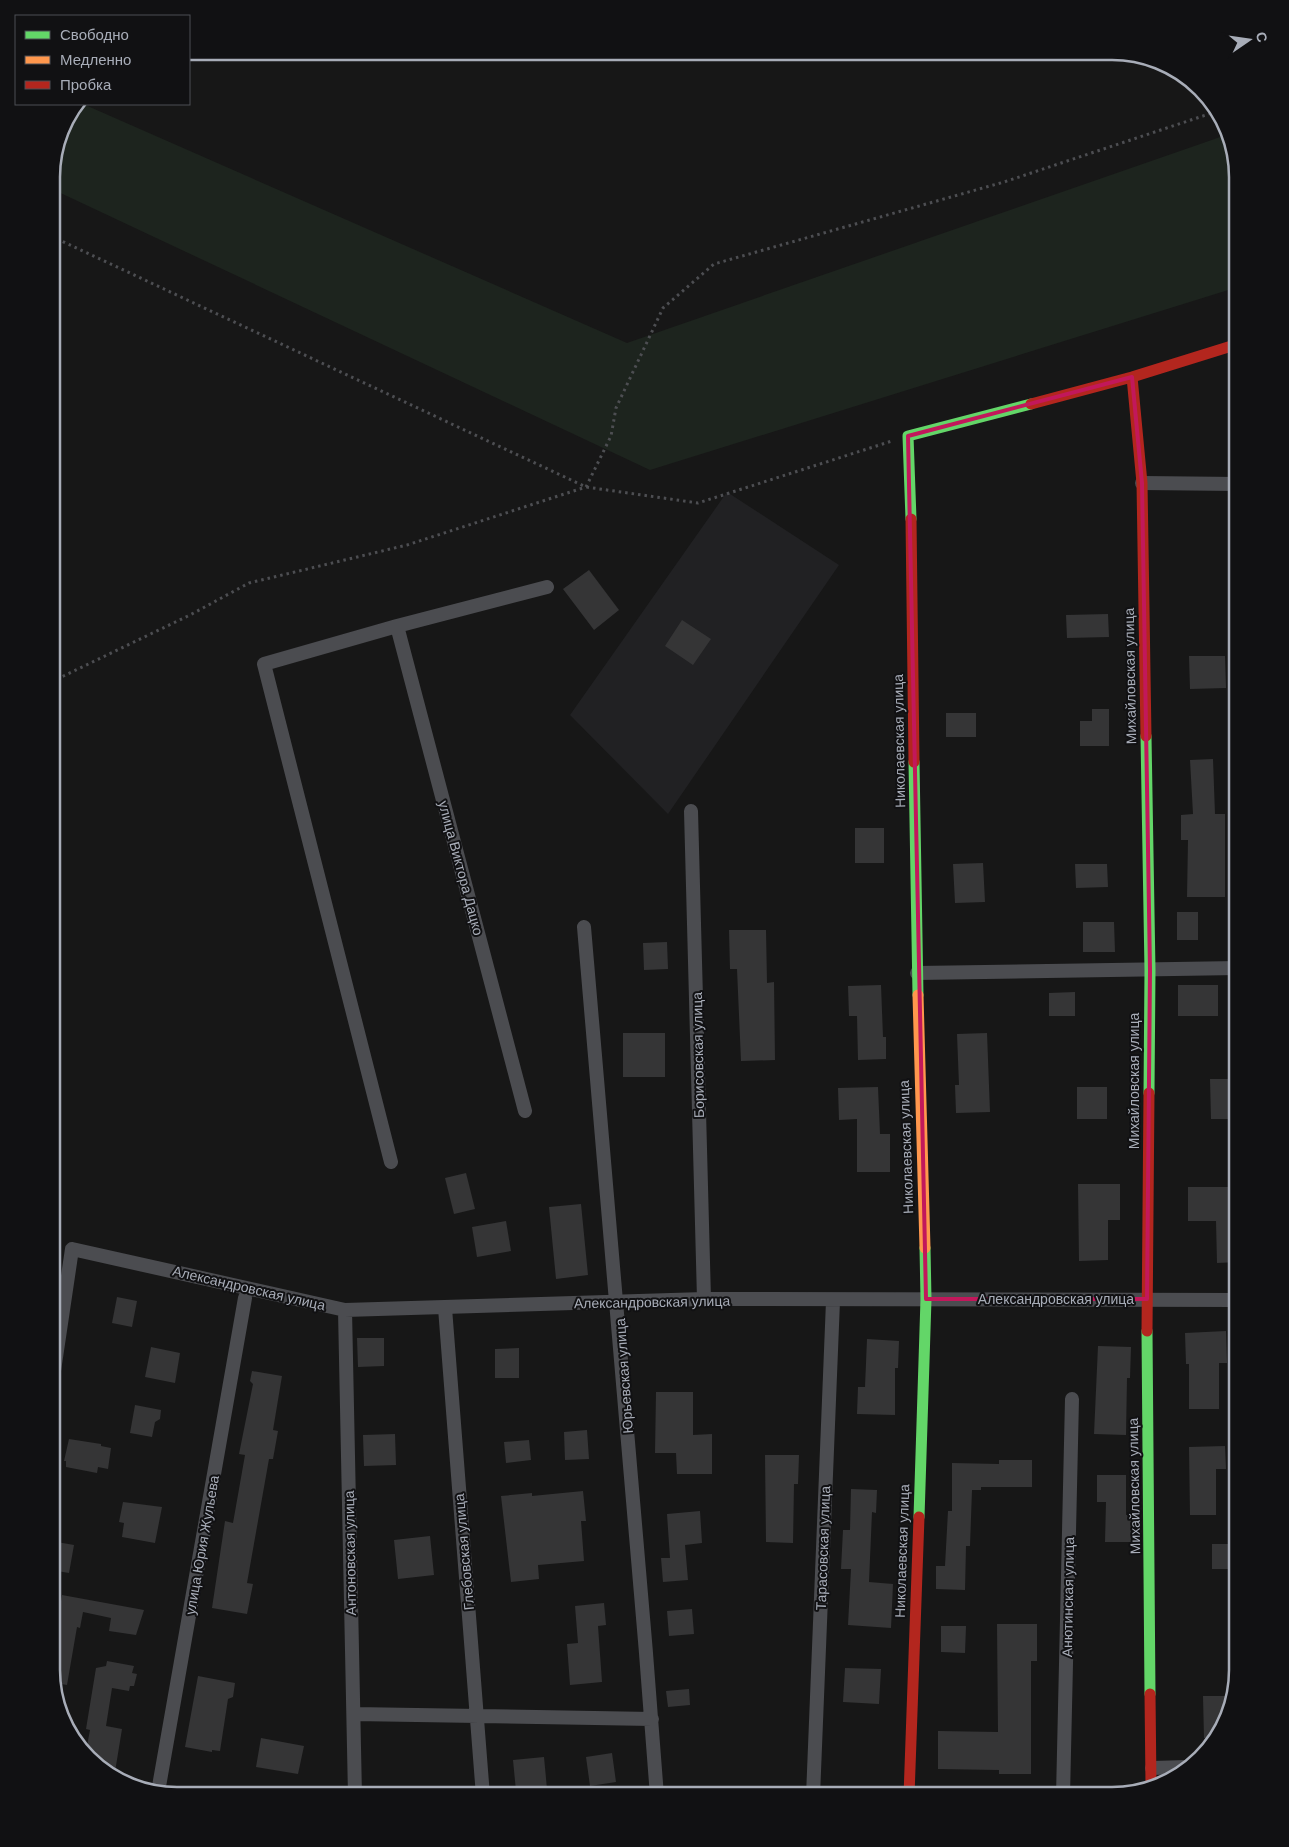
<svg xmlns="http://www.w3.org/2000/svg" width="1289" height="1847" viewBox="0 0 1289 1847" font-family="Arial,sans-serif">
<rect width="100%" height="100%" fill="#171717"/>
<path fill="#212123" d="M727,492L839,565L668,814L570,715Z"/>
<path fill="#1d241e" d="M78,104H83L627,343L1226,135L1238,177V287L650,470L52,189C52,153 58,133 78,104Z"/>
<path fill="#353536" d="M589,570L619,610L594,630L563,589Z
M1108,614L1109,637L1067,638L1066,615Z
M682,620L711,639L693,665L665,646Z
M1189,656H1225L1226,688L1190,689Z
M1092,709H1109V746H1080V721H1092Z
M946,713H976V737H946Z
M1213,759L1215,814H1225V897H1187L1188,840H1181V815L1193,814L1190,760Z
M855,828H884V863H855Z
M983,863L985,902L955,903L953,864Z
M1075,864H1107L1108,887L1076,888Z
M1177,912H1198V940H1177Z
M1083,922H1114L1115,952H1083Z
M729,930H766L767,983L774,982L775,1060L741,1061L737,969H730Z
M667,942L668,969L644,970L643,943Z
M881,985L883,1037H886V1059L858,1060L857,1016H849L848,986Z
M1178,985H1218V1016H1178Z
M1075,992V1016H1049V993Z
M623,1033H665V1077H623Z
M987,1033L990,1112L956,1113L955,1085H959L957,1034Z
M1210,1079H1238V1119H1211Z
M878,1087L880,1134H890V1172H857V1119L839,1120L838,1088Z
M1077,1087H1107V1119H1077Z
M466,1173L475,1209L454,1214L445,1178Z
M1078,1184H1120V1220H1108V1260L1079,1261Z
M1188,1187H1228L1229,1235H1238V1262L1217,1263L1216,1221H1188Z
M581,1204L588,1275L556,1279L549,1207Z
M506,1221L511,1251L477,1257L472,1227Z
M117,1297L137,1301L132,1327L112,1323Z
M1226,1331L1227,1363H1219V1409H1189V1364H1186L1185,1333Z
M357,1338H384V1366L358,1367Z
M867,1339L899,1341L898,1368H895V1415L857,1414L858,1387H865Z
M1098,1346L1131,1347L1130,1378H1127L1126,1435L1094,1434Z
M151,1347L180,1353L175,1383L145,1377Z
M519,1348V1378H495V1349Z
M252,1371L282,1376L273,1430L278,1431L273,1459H269L247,1583L253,1584L247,1614L212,1608L225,1521L233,1523L245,1455L239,1454L253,1384L250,1381Z
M656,1392H693V1435L712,1434V1474H677L676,1453H655Z
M135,1405L161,1410L160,1419L155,1422L152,1437L130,1433Z
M587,1430L589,1459L565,1460L564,1432Z
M395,1434L396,1465L364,1466L363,1435Z
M69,1439L101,1444V1446L111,1448L108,1469L98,1467L97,1473L66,1467V1461H64Z
M529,1440L531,1460L506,1463L504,1442Z
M1225,1446L1226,1469H1216V1515H1190L1189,1447Z
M765,1455H799L798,1484H794L793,1543L766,1542Z
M999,1460H1032V1487H981V1490H972L970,1546H966L965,1590L936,1589V1566H945L948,1511H952V1463L999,1464Z
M1097,1475H1126V1515H1131V1542H1105L1106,1502H1097Z
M851,1489L877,1490L876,1513L872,1512L869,1582L893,1584L891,1628L848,1625L851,1569H841L843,1530H850Z
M583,1491L586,1521H581L584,1561L538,1565L539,1579L511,1582L501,1496L532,1493V1496Z
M123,1502L162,1507L155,1543L122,1537L124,1523L119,1522Z
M700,1511L702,1543L685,1545L688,1580L663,1582L661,1558H670L667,1514Z
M430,1536L434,1575L398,1579L394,1540Z
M51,1541L74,1545L69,1573L51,1570Z
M1212,1544H1238V1569H1212Z
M62,1595L144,1610L136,1635L109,1631L111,1618L83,1612L80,1628L77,1627L67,1685L55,1683L51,1670V1612L59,1613Z
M604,1603L606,1625L598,1626L602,1682L570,1685L567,1644L578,1643L575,1606Z
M692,1609L694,1634L669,1636L667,1611Z
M997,1624H1037V1661H1031V1774H999V1770L938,1769V1731L998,1732Z
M941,1626H966L965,1653L941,1652Z
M107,1661L134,1666L132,1673L137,1674L134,1686H130L129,1691L112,1688L106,1726L122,1729L114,1778L86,1751L90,1730L86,1729L96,1668L106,1666Z
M845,1668L881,1669L879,1704L843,1702Z
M198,1676L235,1683L233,1697L228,1699L220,1751L212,1750V1752L185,1747Z
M689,1689L690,1705L668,1707L666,1691Z
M1203,1696H1231L1221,1733L1216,1738H1204Z
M261,1738L304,1746L298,1774L256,1767Z
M612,1753L616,1782L590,1786L586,1757Z
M544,1757L547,1789L516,1791L513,1760Z"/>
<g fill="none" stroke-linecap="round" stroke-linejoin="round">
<path stroke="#4d4e52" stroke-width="3" stroke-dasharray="2.5 4" stroke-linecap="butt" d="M51,236L586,487L698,503L892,441
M51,682L190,615L249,583L407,545L586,487L611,436L616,408L663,308L714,264L1004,182L1218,111"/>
<path stroke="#4b4c50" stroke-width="14" d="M1142,483L1238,484
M397,626L525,1111
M691,811L704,1299
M584,927C611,1216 635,1506 657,1796
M917,973L1238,968
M391,1162L264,664L397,626L547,587
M445,1308L483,1796
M345,1310L355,1796
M51,1391L72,1249L345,1310L704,1299L1238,1300
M354,1714L652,1719
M1152,1768L1187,1767
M158,1792L245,1298
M813,1796L833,1301
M1063,1796L1072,1399"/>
<path stroke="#63d668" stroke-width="11" d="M911,519L908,436L1031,404
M1146,736L1150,970L1149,1093
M914,762L918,995
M1147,1331L1150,1694
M919,1517L926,1299L925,1248"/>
<path stroke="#ff974d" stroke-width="11" d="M918,995L925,1248"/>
<path stroke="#b3261e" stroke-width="11" d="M1132,377L1142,483L1146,736
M1031,404L1132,377L1238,344
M911,519L914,762
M1147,1331L1149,1093
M1150,1694L1151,1785
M909,1796L919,1517"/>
</g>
<path fill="none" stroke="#c2185b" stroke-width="4" stroke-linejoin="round" d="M1132,377L1142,483L1150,970L1147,1299H926L908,436Z"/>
<g text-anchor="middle" stroke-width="4" stroke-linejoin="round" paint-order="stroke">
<g font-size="14" fill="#a8adb8" stroke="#111113">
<text transform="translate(1130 676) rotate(-91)" y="5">Михайловская улица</text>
<text transform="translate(899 741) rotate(-91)" y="5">Николаевская улица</text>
<text transform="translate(461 868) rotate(75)" y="5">улица Виктора Дацко</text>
<text transform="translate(698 1055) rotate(-91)" y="5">Борисовская улица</text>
<text transform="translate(1134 1081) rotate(-90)" y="5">Михайловская улица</text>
<text transform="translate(906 1147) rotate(-92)" y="5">Николаевская улица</text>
<text transform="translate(249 1288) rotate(13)" y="5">Александровская улица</text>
<text x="1056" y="1304">Александровская улица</text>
<text transform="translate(652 1302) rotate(-1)" y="5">Александровская улица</text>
<text transform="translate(624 1376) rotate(-94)" y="5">Юрьевская улица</text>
<text transform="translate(1134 1486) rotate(-91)" y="5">Михайловская улица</text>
<text transform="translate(202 1545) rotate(-80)" y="5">улица Юрия Жульева</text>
<text transform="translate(823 1548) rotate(-88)" y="5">Тарасовская улица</text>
<text transform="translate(902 1551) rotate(-88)" y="5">Николаевская улица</text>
<text transform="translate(464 1552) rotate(-95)" y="5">Глебовская улица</text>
<text transform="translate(350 1553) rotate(-91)" y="5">Антоновская улица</text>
<text transform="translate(1068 1597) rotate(-89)" y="5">Анютинская улица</text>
</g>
</g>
<path d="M0 0H1289V1847H0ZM177 60H1112A117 117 0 0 1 1229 177V1670A117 117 0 0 1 1112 1787H177A117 117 0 0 1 60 1670V177A117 117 0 0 1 177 60Z" fill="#111113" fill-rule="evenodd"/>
<path fill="none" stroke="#a8adb8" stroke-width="2.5" d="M177 60H1112A117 117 0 0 1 1229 177V1670A117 117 0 0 1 1112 1787H177A117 117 0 0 1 60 1670V177A117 117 0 0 1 177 60Z"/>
<rect x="15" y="15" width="175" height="90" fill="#111113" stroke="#4d4f55"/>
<rect x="25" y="31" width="25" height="8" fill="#63d668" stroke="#4d4f55"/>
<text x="60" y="40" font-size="15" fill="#a8adb8">Свободно</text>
<rect x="25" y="56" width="25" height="8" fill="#ff974d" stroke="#4d4f55"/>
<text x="60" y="65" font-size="15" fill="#a8adb8">Медленно</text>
<rect x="25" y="81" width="25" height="8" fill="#b3261e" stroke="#4d4f55"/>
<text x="60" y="90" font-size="15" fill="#a8adb8">Пробка</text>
<g transform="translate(1249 40) rotate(77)" stroke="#111113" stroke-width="4" paint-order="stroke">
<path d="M0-4L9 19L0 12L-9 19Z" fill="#a8adb8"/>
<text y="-8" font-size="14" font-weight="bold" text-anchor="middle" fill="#a8adb8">С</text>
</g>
</svg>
